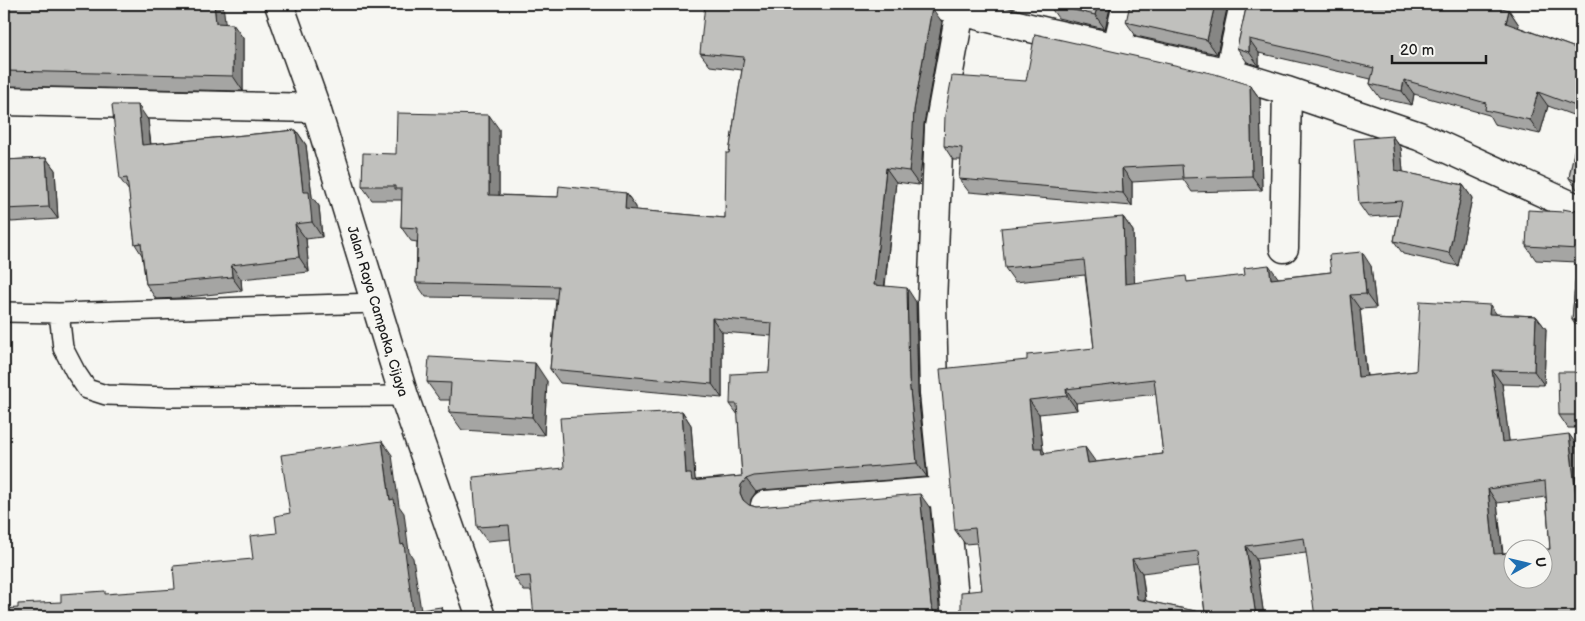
<svg xmlns="http://www.w3.org/2000/svg" width="1585" height="621" viewBox="0 0 1585 621" font-family="'Balsamiq Sans',sans-serif">
<rect width="100%" height="100%" fill="#f6f6f2"/>
<filter id="ink" filterUnits="userSpaceOnUse"><feTurbulence type="fractalNoise" baseFrequency=".02" numOctaves="2"/><feDisplacementMap in="SourceGraphic" scale="10" xChannelSelector="R" yChannelSelector="G"/><feConvolveMatrix kernelMatrix="1 2 1 2 8 2 1 2 1" color-interpolation-filters="sRGB"/></filter>
<g filter="url(#ink)">
<g fill="none" stroke-linecap="round" stroke-linejoin="round">
<g stroke="#1c1c1c" stroke-width="22">
<path id="lane" d="M4,312L59,313L376,303
M59,313L63,348L75,371L87,389L106,395L170,397L404,396"/>
</g>
<g stroke="#1c1c1c" stroke-width="31">
<path id="street" d="M938,4L960,11L1051,33L1229,73L1287,91L1419,136L1581,210
M1117,47L1127,4
M1229,73L1244,4
M4,101L316,108
M1284,248L1287,91
M765,505L943,491
M956,617L934,393L932,303L939,127L960,11"/>
</g>
<g stroke="#1c1c1c" stroke-width="31">
<path id="primary" d="M279,4L316,108L404,396L481,617"/>
</g>
<use href="#lane" stroke="#f6f6f2" stroke-width="19"/>
<use href="#street" stroke="#f6f6f2" stroke-width="28"/>
<use href="#primary" stroke="#f6f6f2" stroke-width="28"/>
</g>
<path fill="#a5a5a3" stroke="#1c1c1c" fill-rule="evenodd" d="M1048,4H1111L1105,29L1058,18Z
M1228,4L1217,54L1136,36L1126,22Z
M1247,4L1509,10L1519,25L1518,27L1581,50V193L1579,192L1569,178L1581,118L1548,106L1540,134L1494,124L1489,115L1414,94L1412,105L1380,98L1370,84L1371,79L1259,53V66L1247,62L1237,48Z
M942,22L924,124L922,160L919,185L896,182L885,286L916,302L918,393L927,477L763,490L756,492L751,499L750,505L756,507L930,508L532,591H524L514,577L511,539L487,541L477,527L564,468L682,411L691,425L695,479L696,480L742,476L738,415L730,404L769,372L772,336L722,332V398L560,383L550,369L556,299L426,297L416,283L417,242L411,241L401,227L402,200H372L362,186L396,154L499,129V195L558,197L626,193L636,207V210L725,218L729,153L742,70L710,66L700,53Z
M225,23L243,38V91L10,86L4,76V42L8,43Z
M1026,81L1250,85L1260,99L1262,190L1192,192L1183,179L1132,182V206L969,192L959,179L961,160H953L944,146Z
M148,120L151,144L296,130L306,145L312,197L319,206L322,237L306,239L309,272L241,279L242,291L179,298L156,299L146,284L142,255L135,244L129,191L120,179Z
M1392,136L1401,148L1403,172L1463,185L1472,198L1458,266L1403,254L1394,241L1399,215L1368,217L1359,204Z
M4,141L5,160L46,158L55,170L58,219L11,222L4,212Z
M1581,207V333L1572,320L1577,262L1536,260L1526,246L1563,212L1573,211Z
M1123,217L1133,231L1134,283L1189,282L1278,278L1331,272L1371,266L1376,308L1360,309L1367,376L1416,371L1496,314L1536,316L1546,329L1544,385L1502,384L1509,441L1579,448L1581,617L1306,553L1256,559L1264,617L955,616L982,590L977,543L965,544L955,530L1027,360L1094,348L1085,275L1015,282L1005,268ZM1156,394L1163,454L1095,462V461L1045,453L1043,450L1039,414L1077,410L1076,403ZM1546,497L1550,549L1503,553L1497,503ZM1199,566L1205,613L1146,601L1142,573Z
M1581,372V428H1568L1559,415Z
M547,381L544,435L462,430L449,412L450,400H440L427,382Z"/>
<path fill="#868684" stroke="#1c1c1c" d="M214,4H223L227,38L216,23Z
M1098,4H1111L1105,29L1095,15Z
M1215,4H1228L1217,54L1207,40Z
M932,8L942,22L924,124L922,160L919,185L909,171L914,110Z
M1509,10L1519,25L1516,37L1506,23Z
M233,24L243,38V91L233,76Z
M1249,39L1259,53V66L1249,52Z
M1404,80L1414,94L1412,105L1402,91Z
M1250,85L1260,99L1262,190L1252,176Z
M1538,92L1548,106L1540,134L1530,120Z
M138,105L148,120L152,159L142,145Z
M489,115L499,129V209L489,195Z
M296,130L306,145L312,197L319,206L322,237L312,222L303,192Z
M1392,136L1401,148L1404,183L1395,170Z
M4,141L6,174L4,170Z
M46,158L55,170L58,219L49,207Z
M886,168L896,182L883,299L874,285Z
M1122,168L1132,182V206L1123,193Z
M1463,185L1472,198L1458,266L1449,253Z
M626,193L636,207L635,222L625,209Z
M1123,217L1133,231L1135,298L1125,284Z
M295,224L306,239L309,272L299,257Z
M1362,252L1371,266L1376,308L1366,294Z
M231,265L241,279L242,291L232,277Z
M1269,265L1279,279H1271Z
M907,288L916,302L918,393L927,477L917,463L909,379Z
M1350,295L1360,309L1368,391L1358,377Z
M1490,305L1500,319L1489,314Z
M1536,316L1546,329L1544,385L1534,371Z
M712,318L722,332V398L712,384Z
M535,363L547,381L544,435L532,417Z
M1492,370L1502,384L1511,456L1502,442Z
M1066,389L1076,403L1077,410L1067,396Z
M1029,400L1039,414L1043,450L1051,462L1034,448Z
M682,411L691,425L695,479L701,488L702,494L686,474Z
M1569,434L1579,448L1581,471V505L1576,497Z
M382,441L392,455L399,506L404,513L409,552L413,558L422,617L413,611L390,500Z
M1085,447L1095,461L1098,477L1088,463Z
M746,479L756,492L751,499L750,507L743,500L740,493L741,485Z
M1488,489L1497,503L1504,568L1494,554Z
M920,494L930,508L940,617L934,613L931,605Z
M1246,546L1256,559L1264,617H1256Z
M1132,559L1142,573L1147,613L1137,599Z
M441,607L448,617H442Z"/>
<path fill="#c0c0bd" stroke="#1c1c1c" fill-rule="evenodd" d="M4,4H214L216,23L233,24V76L4,71V42L8,43Z
M705,4H922L932,8L914,110L912,146L909,171L886,168L874,285L907,288L909,379L917,463L754,476L746,479L741,485L740,493L743,500L749,505L756,507L920,494L931,605L934,613L940,617H534L530,576L514,577L509,525L477,527L473,477L564,468L560,418L682,411L686,474H691L692,481L742,476L737,404H730L731,374L769,372L772,323L712,318V384L550,369L558,286L416,283L418,228L401,227L402,189H395V186H362L363,153L396,154L397,113L489,115V195L558,197L559,186L626,193L625,209L725,218L726,153H729L744,57L700,53Z
M1048,4H1098L1095,15Z
M1130,4H1215L1207,40L1126,22Z
M1247,4H1488L1509,10L1506,23L1581,50V108L1538,92L1530,120L1485,110L1486,103L1404,80L1402,91L1370,84L1374,68L1249,39V52L1237,48Z
M1035,34L1215,74L1250,85L1252,176L1183,178L1182,165L1122,168L1123,193L959,179L962,148L944,146L945,115L952,76L1026,81Z
M112,105H138L142,145L296,130L303,192H309L312,222L295,224L299,257L231,265L232,277L168,283L146,284L141,243L135,244L127,178L120,179Z
M1581,115V185L1578,182L1569,178Z
M1392,136L1395,170L1463,185L1449,253L1394,241L1402,201L1359,204L1354,139Z
M46,158L49,207L4,209V160Z
M1581,207V321L1572,320L1578,249L1526,246L1528,210L1563,212V209L1573,211Z
M1123,217L1125,284L1186,276L1187,282L1245,275L1244,268L1269,265L1271,279L1331,272L1329,255L1362,252L1366,294L1350,295L1358,377L1416,371L1420,301L1490,305L1489,314L1536,316L1534,371L1492,370L1502,442L1569,434L1576,497L1581,496V617H1315L1304,538L1246,546L1256,617H951L955,616L961,609V592L982,590L975,528L955,530L940,369L1027,360V355L1094,348L1084,260L1005,268L1001,228ZM1154,379L1163,454L1088,463L1085,447L1042,454L1041,448H1034L1029,400L1067,396L1066,389ZM1545,481L1550,549L1542,550V578H1512V553L1494,554L1488,489ZM1198,551L1205,613L1137,599L1132,559Z
M429,357L535,363L532,417L449,412L451,383L427,382Z
M1558,372H1581V415H1559Z
M382,441L390,500L394,499L401,545L404,544L413,611L441,607L442,617H4V609L18,608V604L61,602V594L105,591V594L175,589L173,566L253,559L250,536L277,533L275,516L290,513L281,455Z"/>
</g>
<g text-anchor="middle" stroke-width="5" stroke-linejoin="round" paint-order="stroke">
<g font-size="14" fill="#1c1c1c" stroke="#f6f6f2">
<text transform="translate(378 311) rotate(73)" y="5">Jalan Raya Campaka, Cijaya</text>
</g>
</g>
<rect width="1585" height="621" fill="none" stroke="#f6f6f2" stroke-width="20"/>
<rect x="10" y="10" width="1565" height="601" fill="none" stroke="#1c1c1c" stroke-width="2" filter="url(#ink)"/>
<g transform="translate(1528 564) rotate(82)"><circle r="24" fill="#f6f6f2" stroke="#9f9f9c"/>
<path d="M0-4L9 19L0 12L-9 19Z" fill="#1f6fb2"/>
<text y="-8" font-size="14" font-weight="bold" text-anchor="middle" fill="#1c1c1c">U</text>
</g>
<path d="M1392 55v8h94v-8" fill="none" stroke="#1c1c1c" stroke-width="2.5"/>
<text x="1400" y="55" font-size="15" fill="#1c1c1c" stroke="#f6f6f2" stroke-width="4" paint-order="stroke">20 m</text>
</svg>
